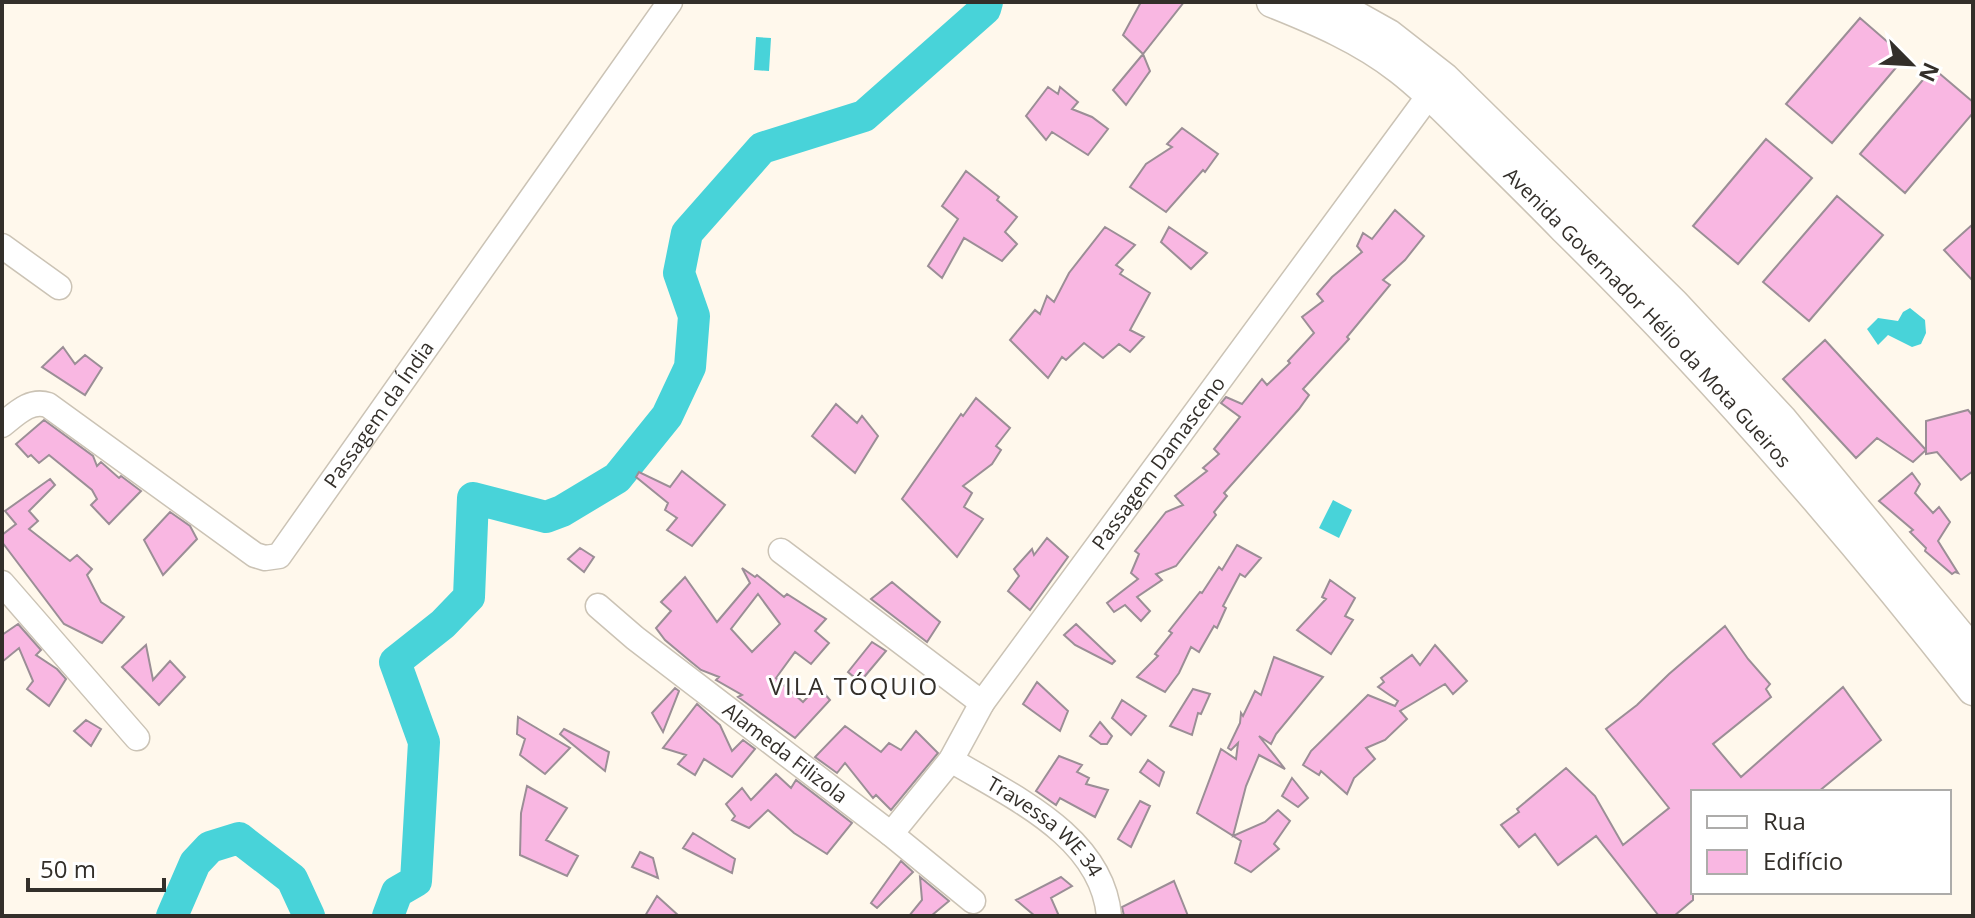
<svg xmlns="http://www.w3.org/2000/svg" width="1975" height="918" viewBox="0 0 1975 918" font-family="'Open Sans',sans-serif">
<rect width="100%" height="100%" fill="#fff8ec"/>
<path fill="#48d3d9" d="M756,37L771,38L769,71L754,70Z
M1910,308L1925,320L1926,333L1921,344L1912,347L1888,335L1878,345L1867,329L1878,318L1898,321L1903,312Z
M1333,500L1352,510L1339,538L1319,528Z"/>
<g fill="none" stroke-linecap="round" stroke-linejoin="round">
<path stroke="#48d3d9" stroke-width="32" d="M172,916L195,863L210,847L239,838L292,879L309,916
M388,916L397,892L416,881L424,742L395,662L443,624L469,597L473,498L546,517L562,511L617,478L667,416L690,367L694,316L679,273L687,233L762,148L864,116L985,9L987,2"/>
</g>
<path fill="#f9b7e2" stroke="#9b8e96" stroke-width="2" fill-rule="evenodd" d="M1141,2H1184L1143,54L1123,35Z
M1860,18L1905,57L1832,143L1786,104Z
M1143,54L1150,71L1126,105L1113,90Z
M1933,68L1973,102V113L1905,193L1860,154Z
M1048,87L1058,94L1060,87L1078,102L1072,109L1092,117L1108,129L1088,155L1052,132L1046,140L1026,116Z
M1182,128L1218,154L1205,172L1203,170L1166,212L1130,187L1146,164L1172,147L1167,144Z
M1766,139L1812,178L1738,264L1693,226Z
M966,171L999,197L997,200L1017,217L1005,232L1017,244L1002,261L964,238L942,278L928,266L958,219L942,206Z
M1837,196L1883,235L1809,321L1763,282Z
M1395,210L1424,236L1405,260L1383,280L1390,285L1347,337L1349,339L1303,389L1309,395L1299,409L1224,493L1227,496L1214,512L1216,515L1176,566L1156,574L1162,580L1137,597L1150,611L1141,621L1125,605L1114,612L1107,603L1138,579L1131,573L1139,554L1135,551L1166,512L1183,505L1175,496L1207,471L1203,468L1219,454L1214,449L1240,417L1221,403L1226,397L1242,404L1262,379L1267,385L1290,363L1288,361L1314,333L1302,317L1323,301L1317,294L1332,277L1362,252L1357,246L1363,233L1372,239Z
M1973,224V281L1944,250Z
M1105,227L1135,245L1116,265L1123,270L1120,274L1150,293L1130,330L1144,337L1130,352L1119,344L1103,358L1084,343L1066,360L1062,357L1048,378L1010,340L1035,310L1040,314L1047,296L1054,302L1069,273Z
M1169,227L1207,253L1191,269L1161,242Z
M1825,340L1926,450L1913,462L1877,438L1856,458L1783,379Z
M63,347L75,364L85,355L102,368L85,395L42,367Z
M976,398L1010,428L996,446L1001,450L992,464L963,486L972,493L964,507L983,519L957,557L902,499L961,414L963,416Z
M836,404L857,423L862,416L878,436L855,473L812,436Z
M1968,410L1973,416V471L1961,480L1937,452L1926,454V421Z
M44,420L93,456L97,466L101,462L119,478L121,476L141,491L109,524L91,505L97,499L92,490L49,455L39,463L31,455L28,457L16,444Z
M682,471L725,505L692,546L667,530L677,518L665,510L668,503L636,477L639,472L670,487Z
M1912,473L1920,484L1915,493L1933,513L1939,507L1950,522L1938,541L1958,573L1955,572L1952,574L1925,551L1926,548L1910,532L1913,530L1879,501Z
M50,479L55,485L29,511L38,521L29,529L70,561L77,555L92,569L87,575L101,602L124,617L102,643L64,624L2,542V535L16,524L5,511Z
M170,512L190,526L197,539L163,575L144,540Z
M1047,538L1068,557L1030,610L1008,591L1019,576L1014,569L1032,549L1034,555Z
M1237,545L1261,558L1245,577L1240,574L1223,606L1226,608L1217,628L1214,626L1199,652L1191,647L1179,673L1165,692L1137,677L1158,656L1155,654L1172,633L1169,631L1200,592L1202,593L1219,567L1222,570Z
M580,548L594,557L584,572L568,559Z
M742,568L755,577L757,575L784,597L787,594L826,619L815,631L829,643L811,664L795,652L776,678L803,702L818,686L830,700L795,738L738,697L742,695L716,680L719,677L701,670L690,661L665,640L656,628L671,611L661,602L685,577L717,622L750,583ZM758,594L780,624L752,652L731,629Z
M1330,580L1355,598L1345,616L1353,620L1331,654L1297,630L1326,599L1322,597Z
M892,582L940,622L927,642L871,599Z
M18,624L41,650L36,655L57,669L66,679L49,706L27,689L33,681L19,648L2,662V635Z
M1076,624L1115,661L1112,664L1075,645L1064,635Z
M1725,626L1748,659L1770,684L1766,689L1771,697L1713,744L1741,777L1843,687L1881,740L1818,792H1693V900L1674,916H1659L1596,836L1558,865L1535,834L1519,847L1501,825L1519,812L1517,809L1566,768L1595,796L1623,845L1669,808L1606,729L1637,705L1669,674Z
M872,642L886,651L860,682L848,672Z
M146,645L153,680L170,661L185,677L159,705L122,667Z
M1435,645L1467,681L1453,694L1445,684L1400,711L1407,719L1385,740L1366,748L1375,759L1354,778L1347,794L1321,771L1319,775L1303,765L1311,751L1368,695L1395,706L1398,701L1378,687L1384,682L1381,678L1412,655L1420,665Z
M1274,657L1323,677L1276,734L1271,744L1259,736L1285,769L1259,755L1246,786L1233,836L1265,822L1278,810L1290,821L1274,844L1279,849L1251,872L1235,863L1241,841L1197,813L1221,749L1236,759L1238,743L1231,750L1228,748L1240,723L1241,713L1243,716L1255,691L1261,695Z
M1037,682L1068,711L1060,731L1023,704Z
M675,688L679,691L663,732L652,713Z
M1193,689L1210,694L1201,714L1198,713L1192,735L1170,726Z
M1122,700L1146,716L1131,735L1112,718Z
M697,704L720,725L732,751L743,740L755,749L732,777L704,759L695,775L678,764L686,755L663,748Z
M518,717L570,748L545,774L520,755L525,739L517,734Z
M86,720L101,729L91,746L74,731Z
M1100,722L1112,736L1107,744H1101L1090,736Z
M845,726L881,752L889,743L901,750L916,731L938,753L891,810L876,795L873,798L845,763L837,773L815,757Z
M564,729L609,752L605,771L560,734Z
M1059,756L1082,765L1077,772L1089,778L1086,784L1108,790L1095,817L1060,798L1056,805L1036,791Z
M1148,760L1164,772L1159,786L1140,772Z
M776,774L791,788L796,780L852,823L827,854L794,833L768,810L749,828L732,820L735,816L726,804L742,788L751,800Z
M1292,778L1308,798L1298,807L1282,796Z
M527,786L567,808L546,840L578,856L567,876L520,855L521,813Z
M1140,801L1150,806L1131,847L1118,839Z
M693,833L735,859L732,873L683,848Z
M640,852L653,858L658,878L632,867Z
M901,861L913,872L877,908L871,903Z
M920,877L949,901L931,916H909L922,900Z
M1061,877L1072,886L1051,898L1059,916H1035L1016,900Z
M1174,881L1188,916H1124L1122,907Z
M657,896L679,916H645Z"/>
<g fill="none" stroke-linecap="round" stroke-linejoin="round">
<g stroke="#cbc3b5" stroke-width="27">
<g id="minor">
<path d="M2,246L59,287"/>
<path id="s1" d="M2,425C16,414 30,399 48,405L255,555L265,558L279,556L670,2"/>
<path d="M781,551L982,703"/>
<path d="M2,583L137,738"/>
<path id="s2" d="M598,606L635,638L891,834L973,901"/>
<path id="s3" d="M951,760C1012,797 1102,836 1109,916"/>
<path id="s4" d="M891,834L951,760L982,703L1430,94"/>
</g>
</g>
<g stroke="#cbc3b5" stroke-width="33">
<g id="major">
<path id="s5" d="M1272,2C1317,20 1362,39 1400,69C1426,89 1448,112 1471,135C1502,166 1534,197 1565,229C1712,373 1846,528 1973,690"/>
<path d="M1330,2L1389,35L1444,78L1674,304L1782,420L1973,652"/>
</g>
</g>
<use href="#minor" stroke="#fff" stroke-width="24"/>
<use href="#major" stroke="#fff" stroke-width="30"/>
</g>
<g text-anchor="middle" stroke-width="6" stroke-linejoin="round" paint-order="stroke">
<g font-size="20" fill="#332f2a" stroke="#fff">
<text dy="7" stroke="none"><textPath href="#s5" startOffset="496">Avenida Governador Hélio da Mota Gueiros</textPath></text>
<text dy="7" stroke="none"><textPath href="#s1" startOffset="506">Passagem da Índia</textPath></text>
<text dy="7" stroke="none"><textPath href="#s4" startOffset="458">Passagem Damasceno</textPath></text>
<text dy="7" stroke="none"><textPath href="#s2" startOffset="238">Alameda Filizola</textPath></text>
<text dy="7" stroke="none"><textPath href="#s3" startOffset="116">Travessa WE 34</textPath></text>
</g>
<g font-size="24" letter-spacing="2" fill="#332f2a" stroke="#fff">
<text x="854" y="695">VILA TÓQUIO</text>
</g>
</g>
<rect width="1975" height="918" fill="none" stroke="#332f2a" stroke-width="8"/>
<rect x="1691" y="790" width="260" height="104" fill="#ffffff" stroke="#adacaa" stroke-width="2"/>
<rect x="1707" y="816" width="40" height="12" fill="#ffffff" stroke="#adacaa" stroke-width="2"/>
<text x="1763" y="830" font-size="24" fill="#332f2a">Rua</text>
<rect x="1707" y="850" width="40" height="24" fill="#f9b7e2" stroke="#adacaa" stroke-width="2"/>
<text x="1763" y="870" font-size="24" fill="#332f2a">Edifício</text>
<g transform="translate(1911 64) rotate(114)" stroke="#ffffff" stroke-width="6" paint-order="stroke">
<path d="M0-6L14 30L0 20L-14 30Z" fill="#332f2a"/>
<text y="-12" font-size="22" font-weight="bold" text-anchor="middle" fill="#332f2a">N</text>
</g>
<path d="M28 878v12h136v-12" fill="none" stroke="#332f2a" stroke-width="4"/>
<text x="40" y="878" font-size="24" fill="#332f2a" stroke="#ffffff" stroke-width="6" paint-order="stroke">50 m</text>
</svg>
